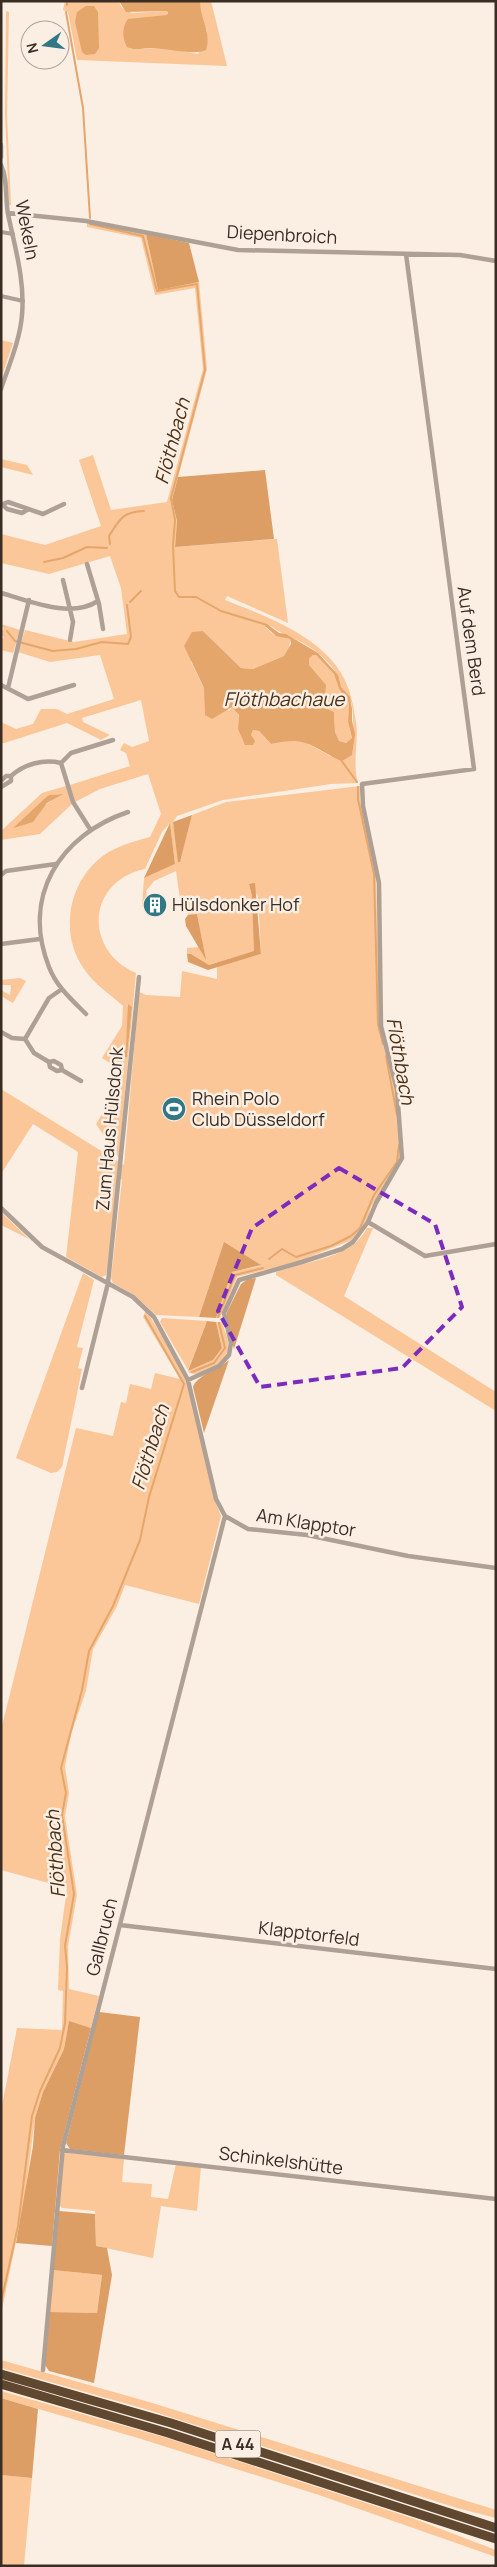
<svg xmlns="http://www.w3.org/2000/svg" width="497" height="2567" viewBox="0 0 497 2567" font-family="Manrope,sans-serif">
<rect width="100%" height="100%" fill="#fbeee3"/>
<path fill="#fbc798" fill-rule="evenodd" d="M65,1H119L121,7L132,13L167,11L168,15L125,43L131,49L164,48L198,54L207,31L200,13V1H211L227,66L77,60L68,12L63,10Z
M6,11L9,12L7,115L11,205H9L5,115Z
M87,223L146,234L158,289L199,282L207,369L172,500L177,521L175,547L277,539L288,623L227,596L225,600C268,617 329,639 347,685C352,697 354,710 356,722C359,742 352,763 358,783L331,784L223,800L177,816L173,822L180,861L192,815L226,802L360,786V801L376,872L380,1025L394,1081L401,1138L400,1164L371,1207L367,1220L352,1240L297,1262L237,1277L220,1318H216L232,1272L260,1266L224,1243L199,1317L156,1315L134,1295L113,1283L111,1278L122,1180L118,1177L108,1266L106,1275L102,1277L66,1257L78,1152L33,1124L1,1174V1089L124,1165L139,992L146,995L180,997L182,971L217,979V967L261,954L258,896L249,884L252,896L255,951L209,965L191,954H187V948L199,947L205,958L197,914L188,915L186,898L180,899L176,871L154,881L146,891L148,906L142,907L144,878L175,864L170,823L162,832L145,869C87,881 83,950 136,973L119,1158L96,1124L116,1091L118,1068L102,1058L122,1026L123,1006C110,994 94,984 84,969C58,932 69,878 107,853C120,845 136,841 150,837L161,814L148,774L100,789L75,802L70,785L130,766L126,753L120,750L124,743L132,747L149,741L141,700L82,718L83,722L110,735L101,740L67,723L1,744V722L16,729L33,724L41,709H57L67,714L114,699L100,655L50,662L18,652L25,630L74,642L127,634L121,588L110,556L49,574L1,563V534L45,545L101,526L79,460L93,455L111,510L167,502L203,369L195,288L155,295L141,238L87,227ZM271,626C282,635 296,638 308,646C319,653 331,663 337,675C339,679 339,683 340,686C343,691 348,694 350,698C355,710 353,742 352,755L330,756L307,743L292,739L271,744L259,731L253,730L251,735L238,729C239,719 241,713 232,707L229,711L204,688L191,662L203,631L241,668L253,669L284,656L289,651L290,639L274,635L265,627ZM127,1005L132,1007L127,1056L121,1057L115,1051L110,1053V1051L125,1047L126,1045L129,1008Z
M1,340L13,343L1,379Z
M1,459L27,465L33,475L1,467Z
M1,624L20,630L13,653L1,650V639L4,638L1,633L4,628L1,627Z
M313,655H316L334,674L339,689L349,703L348,722L352,739L346,743L339,741L335,732L334,712L324,707L326,694L309,665V659Z
M66,786L72,804L40,834L1,840V831L42,793ZM61,794L14,827L45,798L49,795Z
M20,978L26,981L13,1003L1,996V990L10,995L11,985H1V980Z
M1,1212L5,1216L29,1239L1,1225Z
M367,1228H373L344,1296L496,1392V1411L276,1275V1272C305,1261 352,1259 367,1228Z
M83,1273L94,1280L77,1347L83,1348L78,1368L82,1369L62,1467L57,1472L51,1473L16,1458Z
M146,1310L185,1374L215,1501L221,1516L199,1604L125,1585L117,1606L93,1649L86,1691L71,1734L65,1766L69,1793L65,1817L77,1895L68,1946L69,1989L99,1996L91,2028L69,2022L64,2049L43,2092L35,2118L24,2203L1,2314V2111L17,2028L62,2030L63,1991L58,1990L60,1939L67,1888L1,1870V1730L76,1428L113,1436L121,1402L126,1403L130,1384L151,1389L155,1373L180,1379L143,1317Z
M162,1318L207,1321L188,1370L160,1322Z
M216,1322H222C224,1330 230,1341 228,1349C227,1362 199,1380 188,1372L190,1370L213,1360L222,1348Z
M67,2152L124,2158L122,2182L152,2184L151,2197L168,2199L176,2164L201,2167L197,2211L161,2206L153,2258L96,2246L95,2211L62,2208L59,2205L63,2155Z
M53,2270L102,2275L97,2313L50,2312Z
M1,2360L149,2402L496,2510V2518L457,2508L145,2409L1,2368Z
M1,2391L167,2438L412,2518L496,2550V2557L319,2495L138,2438L1,2398Z
M1,2475L32,2478L24,2566H1Z"/>
<path fill="#dc9e64" d="M146,234L189,243L199,282L158,290Z
M265,470L274,539L175,547L177,521L172,500L178,477Z
M192,815L180,862H178L173,822Z
M170,823L175,864L144,878Z
M255,883L261,954L208,970L188,962L187,954H191L209,965L254,951L252,896L249,884Z
M197,914L206,960L186,926L185,919L188,915Z
M224,1242L261,1265L232,1272L216,1318L199,1317Z
M256,1278L234,1349L226,1321L227,1312L241,1284L248,1279Z
M207,1321L216,1322L222,1348L213,1360L188,1371Z
M229,1360L204,1433L193,1387C197,1375 218,1370 229,1360Z
M99,2012L140,2017L124,2155L70,2149L66,2143Z
M69,2021L91,2028L60,2150L52,2246L16,2243L33,2146L35,2118L43,2092L64,2049Z
M59,2211L95,2214L96,2246L107,2248L112,2275L94,2383L49,2371L45,2365L50,2312L97,2313L102,2275L53,2270Z
M1,2398L38,2409L32,2478L1,2475Z"/>
<path fill="#e4a66b" fill-rule="evenodd" d="M119,1H200C200,19 212,33 206,50C194,56 166,48 151,48C143,48 135,51 127,47C122,39 122,26 128,19L167,15L168,13L167,11L126,12Z
M86,6H94L98,12L99,48L95,54L86,55L82,52L75,22L77,12Z
M267,624L279,633L286,634L318,653L338,675L341,687L350,697L352,709V721L355,734L352,755L342,761C310,747 308,735 271,744L259,731L253,730L251,735L255,741L253,745H245L238,729L239,715L232,707L212,719L205,715L204,688L184,646L192,632L203,631L241,668L253,669L284,656L291,644L290,639L276,636L265,626ZM313,655H316L334,674L339,689L349,703L348,722L352,738L346,743L339,741L335,732L334,712L324,707L326,685L309,665V659Z
M63,794L47,803L33,822L13,828L45,798L49,795Z
M128,1004L132,1007L127,1057H121L115,1051L109,1054L115,1048L125,1047L126,1045Z"/>
<g fill="none" stroke-linecap="round" stroke-linejoin="round">
<path stroke="#e4a66b" stroke-width="2" d="M67,5V1
M66,12L83,108L90,218
M90,224L143,236L157,291L197,284L205,370L171,498L175,520L173,545L175,591L179,597H196L221,611L267,625
M110,544L109,536C120,519 122,512 144,511
M44,562L63,558L87,547L107,548
M130,602L141,591
M7,631L15,641L53,651L76,649L102,642L128,644L131,637L127,605
M341,760L357,782
M358,787V799L374,874L378,1024L383,1044
M386,1056L397,1115
M269,1259L282,1249L296,1257L331,1246L351,1236L360,1228L374,1195L397,1162L399,1145
M218,1317L235,1275L263,1268
M192,1372L214,1363L225,1348L219,1323
M1,2302L18,2226L32,2116L40,2091L60,2048L65,2023L67,1967L65,1946L74,1894L62,1815L66,1793L61,1768L82,1690L89,1651L113,1606L140,1540L149,1497L184,1384L145,1316"/>
<path stroke="#aea095" stroke-width="4" d="M1,232L13,234
M1,296L23,301"/>
<path stroke="#aea095" stroke-width="4.5" d="M1,145V157
M1,165C8,180 5,197 8,214C15,248 25,280 22,315C20,340 9,365 1,389
M8,213L86,221L238,250L460,255L496,261
M2,504L7,509L22,513L27,510
M3,504L8,502L43,514L64,504
M87,564L99,604L103,629
M63,580L73,622L70,640
M1,593C30,601 70,619 98,601
M1,685L28,699L74,685
M8,688L29,600
M61,763L73,802L90,829
M1,781L6,776H11
M1,787L11,781V776C24,764 43,759 61,763L71,753L113,740
M1,875L6,871L56,864
M1,944L40,939
M86,1014C72,1000 56,986 49,967C21,896 60,835 128,812
M1,1032L12,1038L25,1039L34,1053L49,1062L50,1067L57,1071L62,1070L81,1081
M25,1039L49,998L62,989
M49,1062L54,1061L61,1065L62,1070
M1,1208L42,1247L133,1297L154,1317L188,1380L216,1499L225,1516L248,1529L307,1535L408,1556L496,1568
M368,1222L425,1256L496,1244
M188,1380L219,1366L229,1355L231,1343L224,1313L239,1280L302,1262L342,1249L353,1242L368,1222L376,1203L402,1158L397,1090L381,1026L379,883L363,806L362,784L474,769L406,254
M82,1388L108,1283L139,977
M120,1925L496,1969
M62,2150L496,2199
M43,2370L63,2146L225,1516"/>
<path stroke="#604730" stroke-width="9" d="M1,2374L171,2423L496,2528
M1,2384L168,2433L496,2539"/>
</g>
<path fill="none" stroke="#7b2cbf" stroke-width="4" stroke-dasharray="10 6" stroke-linejoin="round" d="M339,1168L435,1224L462,1307L402,1368L260,1387L218,1311L252,1228Z"/>
<defs>
<g id="building-disc" transform="scale(1.25)"><circle r="9.5" fill="#327785" stroke="#fbeee3"/><path d="M-4-6H4V6H1V3H-1V6H-4ZM-2.5-4.3h1.7v1.8h-1.7ZM.8-4.3h1.7v1.8H.8ZM-2.5-1h1.7V.8h-1.7ZM.8-1h1.7V.8H.8Z" fill="#fff"/></g>
<g id="stadium-disc" transform="scale(1.25)"><circle r="9.5" fill="#327785" stroke="#fbeee3"/><path d="M0-5a6.5 5 0 1 0 0 10a6.5 5 0 1 0 0-10ZM-3.5-1.8h7v3.6h-7Z" fill="#fff"/></g>
</defs>
<g fill-rule="evenodd">
<use href="#building-disc" x="155" y="905"/>
<use href="#stadium-disc" x="174" y="1109"/>
</g>
<g text-anchor="middle" stroke-width="5" stroke-linejoin="round" paint-order="stroke">
<rect fill="#fbeee3" stroke="#74685d" stroke-width="1" x="215.5" y="2430.5" width="45" height="27" rx="4"/>
<g font-size="16" font-weight="bold" fill="#3a2e24">
<text x="238" y="2450">A 44</text>
</g>
<g font-size="18" fill="#3a2e24" stroke="#fbeee3">
<text transform="translate(27 230) rotate(79)" y="6">Wekeln</text>
<text transform="translate(282 235) rotate(3)" y="6">Diepenbroich</text>
<text transform="translate(471 641) rotate(82)" y="6">Auf dem Berd</text>
<text transform="translate(110 1129) rotate(-85)" y="6">Zum Haus Hülsdonk</text>
<text transform="translate(306 1523) rotate(9)" y="6">Am Klapptor</text>
<text transform="translate(309 1934) rotate(7)" y="6">Klapptorfeld</text>
<text transform="translate(102 1937) rotate(-76)" y="6">Gallbruch</text>
<text transform="translate(281 2161) rotate(7)" y="6">Schinkelshütte</text>
</g>
<g font-size="18" fill="#3a2e24" stroke="#fbeee3" text-anchor="start">
<text x="172" y="911">Hülsdonker Hof</text>
<text x="192" y="1105">Rhein Polo<tspan x="192" dy="21">Club Düsseldorf</tspan></text>
</g>
<g font-size="19" font-style="italic" fill="#4b3017" stroke="#fbeee3">
<text transform="translate(172 441) rotate(-75)" y="7">Flöthbach</text>
<text x="284" y="706">Flöthbachaue</text>
<text transform="translate(401 1061) rotate(80)" y="7">Flöthbach</text>
<text transform="translate(150 1447) rotate(-73)" y="7">Flöthbach</text>
<text transform="translate(55 1854) rotate(-94)" y="7">Flöthbach</text>
</g>
</g>
<rect width="497" height="2567" fill="none" stroke="#3a2e24" stroke-width="5"/>
<g transform="translate(45 45) rotate(256)"><circle r="24" fill="#fbeee3" stroke="#aea197"/>
<path d="M0-4L9 19L0 12L-9 19Z" fill="#327785"/>
<text y="-8" font-size="14" font-weight="bold" text-anchor="middle" fill="#3a2e24">N</text>
</g>
</svg>
